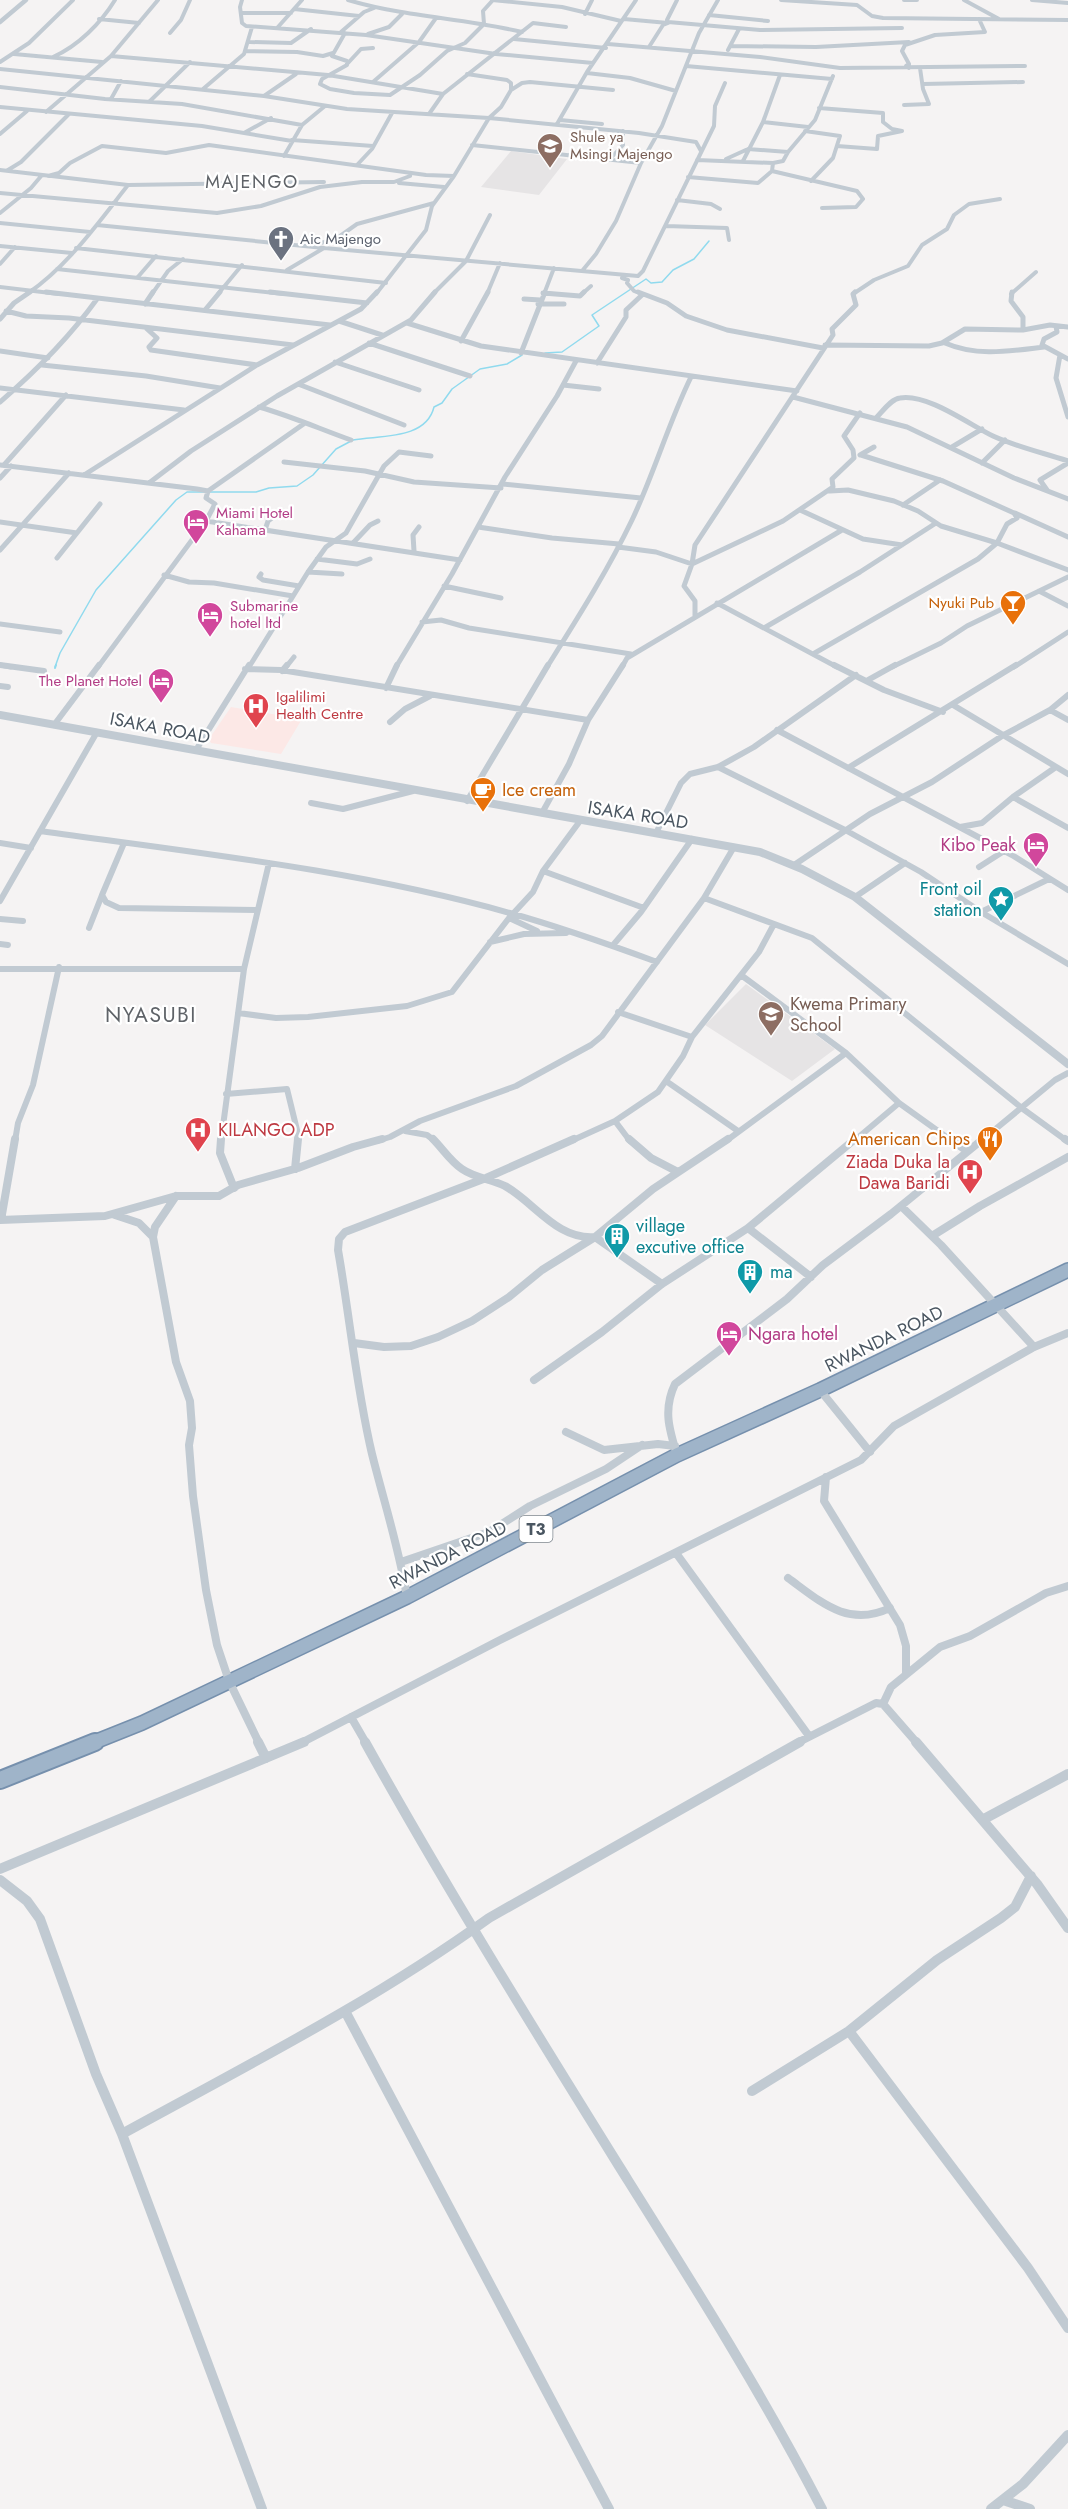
<svg xmlns="http://www.w3.org/2000/svg" width="1068" height="2509" viewBox="0 0 1068 2509" font-family="Jost,sans-serif">
<rect width="100%" height="100%" fill="#f5f3f3"/>
<path fill="#e6e4e5" d="M511,151L567,159L539,195L481,187Z
M746,984L835,1049L792,1081L705,1025Z"/>
<path fill="#fce8e6" d="M231,707L302,719L281,754L211,743L209,739Z"/>
<g fill="none" stroke-linecap="round" stroke-linejoin="round">
<path stroke="#90daee" stroke-width="1.5" d="M545,353L562,352L599,326L592,315L646,279L651,283L662,282L673,270L694,259L709,241
M55,667L60,653L96,590L176,500L187,492H256L269,488L297,486L313,475L336,449L353,440C380,435 426,440 434,407L442,403L452,389L480,369L507,364L522,355"/>
<path stroke="#90daee" stroke-width="2" d="M55,668L56,665"/>
<g stroke="#7690ad" stroke-width="16">
<path id="trunk-far1" d="M92,1743L142,1723L407,1597L677,1455L820,1390L1068,1270"/>
</g>
<g stroke="#7690ad" stroke-width="20">
<path id="trunk" d="M0,1780L95,1742"/>
</g>
<path stroke="#c1cad2" stroke-width="4" d="M242,0L240,7L242,23L246,26L366,35L496,54L593,63
M348,0C405,17 464,18 522,32
M492,0L562,7L621,21
M781,0L857,5L872,16L883,18L1068,20
M904,0H917
M964,0L999,19
M1032,0L1068,3
M294,9L359,16
M241,13H291
M585,14L592,0
M709,15L768,21
M99,19L139,23
M624,19L668,23
M668,22L760,30L902,28
M278,27L302,0
M341,32L364,12L374,8
M170,33L181,20L190,0
M345,33L332,56L347,61V65L322,79L320,84L330,89L354,93L390,95L420,75L447,51L465,43L484,24L483,11L493,0
M368,34L389,27L402,14
M514,39L606,48
M250,42L291,43L311,29
M608,44L760,57L840,68L1025,66
M730,46L816,47L909,42
M649,47L663,25L668,23L667,20L677,0
M728,50L739,29
M246,51L297,52L323,56L333,53
M14,54L102,62
M111,56L328,75L443,94
M53,57C78,46 101,23 115,0
M0,62L29,43L73,0
M348,63L361,49L373,48
M686,66L832,79
M909,68L906,66L909,64L902,51L905,45L935,35L985,32L979,19
M0,69L264,96L347,109L489,118L639,133L696,142L701,151
M587,73L630,78L676,91
M467,74L507,80L511,83V90
M373,82L419,42L436,18
M923,84L1023,82
M0,87L105,99L182,104L302,125
M203,89L244,54L252,27
M264,96L296,74
M111,99L121,81
M149,102L190,62
M904,105L929,104L923,89L920,68
M0,107L202,126L292,141
M819,108L883,113V122L892,129L902,131L878,136L877,149L837,146
M46,112L111,56L158,0
M429,114L443,94L533,23L566,27
M560,120L602,124
M763,122L808,127
M557,124L587,72L636,0
M805,131L840,136L833,158L811,181
M244,133L271,118
M0,134L27,111
M292,140L373,146
M472,145L641,163
M748,149L788,152L815,120L833,76
M284,156L302,125L325,106
M726,159L748,149
M609,160L623,145V131
M697,160L773,163L783,161L788,152
M743,161L763,122L780,75
M357,165L372,149L392,113
M0,170L128,185C98,223 68,266 27,294
M8,170L21,162L68,115
M772,171L857,191L863,199L856,207L822,208
M48,176L59,173L70,163L102,146L166,153L209,145L426,175L454,176
M688,177L758,183L772,171L773,163
M399,183L444,187
M128,185L324,182
M0,193L217,213L261,206L320,187L362,182H394L410,176
M677,200L711,204L720,209
M0,213L31,188L42,175
M0,223L90,232
M97,225L324,248
M666,226L727,228L729,240
M316,245L340,236L357,224L434,203
M0,246L72,253
M76,248L386,283
M0,264L15,247
M57,269L284,294
M287,270L324,248L638,276L643,271L714,126L715,106L725,83
M582,271L596,254L616,221L641,163L662,126L699,33L718,0
M137,278L156,256
M622,278L628,280L627,283L634,291L642,294
M0,287L59,294
M543,293L553,294
M152,294L168,271L183,259
M218,294L242,265
M376,294L426,230L432,206L454,176L489,118L501,107L511,90L522,83L530,82L613,90
M433,294L466,261L490,215
M487,294L500,263
M544,294L554,268
M582,294L591,286
M853,294L874,280L908,266L922,245L947,229L954,215L969,204L1000,199
M1011,294L1036,272"/>
<path stroke="#c1cad2" stroke-width="5" d="M46,292L330,325
M270,292L367,303
M638,292L667,303L686,316L727,330L823,348
M1012,292L1011,301L1023,317V330
M543,293L580,296L584,292
M524,299L540,300
M145,304L153,292
M538,304H564
M205,310L220,292
M6,311L26,316L69,318L293,345
M0,319L14,303L30,292
M339,321L382,335
M407,323L481,346L797,391
M1056,326L1057,332L1044,339L1042,345L1068,359
M146,328L157,338L149,347L151,350L257,365
M461,341L488,292
M369,343L470,376
M945,343C977,357 1010,351 1044,347
M825,345L929,346L942,343L965,329L1023,330L1050,325L1068,327
M0,351L48,358
M521,353L545,292
M1060,355L1056,378L1068,417
M335,362L419,390
M597,363L626,317V310L642,295
M42,365L146,376L220,388
M298,384L404,425
M563,385L599,389
M0,388L184,410
M793,397L907,427L1014,478L1068,499
M0,402C36,371 69,338 97,299
M259,407C291,416 320,429 351,440
M876,418C883,411 891,399 900,398C927,393 970,425 993,436C1017,447 1044,453 1068,461
M952,447L982,429
M860,455L874,447
M284,462L365,471L414,482L501,488
M982,463L1005,440
M0,465L197,489L208,491L206,498L215,504L206,521L98,667
M4,465L66,395
M84,475L257,365L361,309L377,292
M0,478L11,466
M149,483L191,451L277,396L411,320L435,292
M503,484L641,498
M1047,490L1040,480L1068,463
M208,491L305,423
M830,491L848,490L894,501L918,511L941,526L997,543L1068,570
M903,505L940,480
M800,510L863,539L902,545
M1015,513L1068,537
M206,521L460,560
M0,522L77,533
M478,527L552,538L619,544
M265,530L268,521L281,511
M353,543L370,525L378,521
M618,547L656,552L692,564L783,521L833,487L832,479L854,458L853,450L844,436L860,413
M0,550L69,473
M414,551L413,535L419,527
M57,558L100,504
M317,559L357,564L370,559
M308,572L342,574
M261,574L259,577L263,580L299,586
M164,575L189,582L214,583L293,596
M444,586L501,598
M1039,591L1068,606
M717,603L837,667
M695,616V601L684,586L692,564L695,545L833,335L832,329L856,305L853,294L855,292
M422,622L441,620L469,628L631,654
M0,624L60,632
M764,628L860,572L936,523
M813,654L978,559L997,543L1007,524L1017,518L1014,513L943,481L861,455
M0,665L11,667
M249,667L308,572L326,547L346,533L384,466L399,452L431,456
M286,667L294,657
M396,667L452,574L505,477L557,396L576,361
M547,667C577,619 607,572 632,520C654,474 668,424 691,377
M622,667L627,658L842,530
M892,667L941,643L967,626L1068,577
M1014,667L1068,632"/>
<path stroke="#c1cad2" stroke-width="6" d="M0,665L44,671
M834,665L884,690L943,712
M245,669L281,670L588,720
M282,671L287,665
M868,680L895,665
M0,686L8,687
M386,688L397,665
M953,705L1068,774
M1050,710L1068,720
M390,722L405,709L430,696
M54,725L99,665
M777,730L1012,855L1068,890
M196,750L249,665
M718,767L847,831L921,872L981,912L1068,964
M848,768L1016,665
M1013,797L1068,828
M467,801L548,665
M311,803L343,809L413,791
M542,813L569,764L588,720L623,665
M960,827L982,823L1013,797L1056,767
M40,831C197,853 357,870 510,913C560,927 608,944 657,962
M656,833L681,783L690,774L718,767L754,747L856,675
M0,843L31,848
M124,843L102,895L106,902L119,908L257,910
M794,865L870,814L932,782L1002,736L1050,710L1068,695
M979,867L1004,851
M543,871L644,908
M855,897L905,863
M704,898L812,938L1023,1109L1067,1141
M0,901L97,732
M981,912L1049,879
M509,918L537,931
M0,919L23,921
M89,928L102,895
M490,942L524,934L566,933
M0,944L8,945
M614,944L641,912L692,839
M0,969H244
M741,975L846,1053L899,1103L952,1141
M618,1012L692,1037
M238,1013L276,1018L308,1017L407,1006L452,992L509,918L533,892L543,871L580,821
M666,1081L738,1131
M226,1094L287,1089L298,1134L297,1141
M615,1121L630,1141
M405,1131L427,1135L435,1141
M15,1141L18,1123L33,1085L59,967
M221,1141L244,969L269,863
M377,1141L390,1137L420,1121L516,1086L591,1045L602,1036L704,898L734,847
M571,1141L615,1121L658,1092L683,1056L692,1037L759,952L774,924
M726,1141L846,1053
M854,1141L899,1103
M981,1141L1055,1080L1068,1073"/>
<path stroke="#c1cad2" stroke-width="8" d="M221,1139L220,1153L234,1188
M433,1139C443,1149 450,1161 462,1169C475,1178 491,1179 505,1186C535,1203 557,1240 595,1237L662,1284
M629,1139L651,1158L678,1172
M950,1139L967,1151
M1065,1139L1068,1141
M295,1169L298,1139
M901,1206L941,1245L1034,1347
M115,1215L139,1223L153,1237L176,1362L190,1401L192,1428L189,1445L193,1496L206,1590L217,1645L229,1681L259,1743
M0,1220L105,1216L176,1196H219L238,1185L298,1168L353,1147L382,1139
M1,1220L15,1139
M748,1228L811,1277
M932,1236L980,1206L1068,1157
M153,1237L155,1227L176,1196
M354,1343L384,1347L411,1346L438,1337L472,1321L509,1297L542,1270L595,1237L653,1189L728,1139
M534,1380L602,1332L662,1284L748,1228L855,1139
M820,1390L870,1452
M566,1432L604,1450L658,1444L675,1446
M677,1455C669,1429 663,1409 675,1384L787,1299L823,1265L891,1214L983,1139
M826,1477L824,1501L900,1625L906,1646V1673
M676,1553L809,1736
M401,1562L489,1532L530,1506L606,1469L642,1445
M788,1578C821,1602 848,1628 890,1608
M407,1597C399,1548 384,1502 372,1454C356,1387 350,1318 338,1250L339,1239L345,1232L486,1178L574,1139
M883,1704L891,1687L940,1647L970,1636L1046,1593L1068,1586
M351,1717L366,1743
M301,1743L500,1640L861,1460L894,1426L1034,1347L1068,1333
M797,1743L876,1703L883,1704L917,1743"/>
<path stroke="#c1cad2" stroke-width="10" d="M258,1742L266,1758
M365,1742C445,1886 532,2026 619,2166C690,2279 761,2391 822,2509
M916,1742L1037,1884L1068,1928
M984,1819L1068,1774
M0,1869L304,1742
M0,1880L27,1901L40,1919L96,2074L122,2134L262,2509
M345,2011L609,2509
M849,2031L1028,2268L1068,2328
M752,2091L849,2031L937,1960L1001,1918L1015,1907L1031,1876
M122,2134C246,2066 374,2001 489,1918L800,1742
M1006,2501L1030,2509
M991,2509L1023,2484L1068,2435"/>
<path stroke="#c1cad2" stroke-width="4.5" d="M0,22L26,0"/>
<path stroke="#c1cad2" stroke-width="8" d="M0,715L760,852L802,869L855,897L1068,1064"/>
<use href="#trunk-far1" stroke="#9fb4c9" stroke-width="13"/>
<use href="#trunk" stroke="#9fb4c9" stroke-width="16"/>
</g>
<defs>
<g id="school-pin" transform="scale(1.35)"><path d="M0 17L-7.5 6A9.5 9.5 0 1 1 7.5 6Z" fill="#8d6e63" stroke="#fff"/><path d="M0-5L7-2L0 1L-7-2ZM-4 1L0 2.5L4 1V4Q0 6-4 4Z" fill="#fff"/></g>
<g id="church-pin" transform="scale(1.35)"><path d="M0 17L-7.5 6A9.5 9.5 0 1 1 7.5 6Z" fill="#6b7280" stroke="#fff"/><path d="M-1.2-6h2.4v3.5h3.3v2.4h-3.3V6h-2.4V-.1h-3.3v-2.4h3.3Z" fill="#fff"/></g>
<g id="hotel-pin" transform="scale(1.35)"><path d="M0 17L-7.5 6A9.5 9.5 0 1 1 7.5 6Z" fill="#d1479c" stroke="#fff"/><path d="M-6-4.5h1.5V1H6V5H4.5V3h-9V5H-6ZM-4 0a1.8 1.8 0 1 1 3.6 0ZM.5 0V-2.5h3Q6-2.5 6 0Z" fill="#fff"/></g>
<g id="bar-pin" transform="scale(1.35)"><path d="M0 17L-7.5 6A9.5 9.5 0 1 1 7.5 6Z" fill="#e8710a" stroke="#fff"/><path d="M-6-5H6L.8 .8V4.5H3.5V6h-7V4.5H-.8V.8Z" fill="#fff"/></g>
<g id="hospital-pin" transform="scale(1.35)"><path d="M0 17L-7.5 6A9.5 9.5 0 1 1 7.5 6Z" fill="#e0444e" stroke="#fff"/><path d="M-5-5h3v3.5h4V-5h3V5h-3V1.5h-4V5h-3Z" fill="#fff"/></g>
<g id="cafe-pin" transform="scale(1.35)"><path d="M0 17L-7.5 6A9.5 9.5 0 1 1 7.5 6Z" fill="#e8710a" stroke="#fff"/><path d="M-5.5-4.5H6V0H3Q3 3.5 0 3.5H-2.5Q-5.5 3.5-5.5 0ZM3-3.2v2h1.7v-2ZM-6 4.5H4V6H-6Z" fill="#fff"/></g>
<g id="sight-pin" transform="scale(1.35)"><path d="M0 17L-7.5 6A9.5 9.5 0 1 1 7.5 6Z" fill="#0f9aa8" stroke="#fff"/><path d="M0-6L1.8-2.2L6-1.7L2.9 1.2L3.7 5.4L0 3.3L-3.7 5.4L-2.9 1.2L-6-1.7L-1.8-2.2Z" fill="#fff"/></g>
<g id="restaurant-pin" transform="scale(1.35)"><path d="M0 17L-7.5 6A9.5 9.5 0 1 1 7.5 6Z" fill="#e8710a" stroke="#fff"/><path d="M-5-6h1v4h1v-4h1v4h1v-4h1v5L-1.5 .5V6h-2V.5L-5-1ZM5-6V6H3V1.5H1.5Q1.5-4 5-6Z" fill="#fff"/></g>
<g id="building-pin" transform="scale(1.35)"><path d="M0 17L-7.5 6A9.5 9.5 0 1 1 7.5 6Z" fill="#0f9aa8" stroke="#fff"/><path d="M-4-6H4V6H1V3H-1V6H-4ZM-2.5-4.3h1.7v1.8h-1.7ZM.8-4.3h1.7v1.8H.8ZM-2.5-1h1.7V.8h-1.7ZM.8-1h1.7V.8H.8Z" fill="#fff"/></g>
</defs>
<g fill-rule="evenodd">
<use href="#school-pin" x="550" y="146"/>
<use href="#church-pin" x="281" y="239"/>
<use href="#hotel-pin" x="196" y="522"/>
<use href="#bar-pin" x="1013" y="603"/>
<use href="#hotel-pin" x="210" y="615"/>
<use href="#hotel-pin" x="161" y="681"/>
<use href="#hospital-pin" x="256" y="706"/>
<use href="#cafe-pin" x="483" y="790"/>
<use href="#hotel-pin" x="1036" y="845"/>
<use href="#sight-pin" x="1001" y="899"/>
<use href="#school-pin" x="771" y="1014"/>
<use href="#hospital-pin" x="198" y="1130"/>
<use href="#restaurant-pin" x="990" y="1139"/>
<use href="#hospital-pin" x="970" y="1172"/>
<use href="#building-pin" x="617" y="1236"/>
<use href="#building-pin" x="750" y="1272"/>
<use href="#hotel-pin" x="729" y="1334"/>
</g>
<g text-anchor="middle" stroke-width="4.5" stroke-linejoin="round" paint-order="stroke">
<g font-size="15" fill="#785e54" stroke="#fff" text-anchor="start">
<text x="570" y="142">Shule ya<tspan x="570" dy="17">Msingi Majengo</tspan></text>
</g>
<g font-size="15" fill="#5b616d" stroke="#fff" text-anchor="start">
<text x="300" y="244">Aic Majengo</text>
</g>
<g font-size="15" fill="#b23c85" stroke="#fff" text-anchor="start">
<text x="216" y="518">Miami Hotel<tspan x="216" dy="17">Kahama</tspan></text>
<text x="230" y="611">Submarine<tspan x="230" dy="17">hotel ltd</tspan></text>
<text x="142" y="686" text-anchor="end">The Planet Hotel</text>
</g>
<g font-size="15" fill="#c56008" stroke="#fff" text-anchor="end">
<text x="994" y="608">Nyuki Pub</text>
</g>
<g font-size="15" fill="#be3a42" stroke="#fff" text-anchor="start">
<text x="276" y="702">Igalilimi<tspan x="276" dy="17">Health Centre</tspan></text>
</g>
<rect fill="#fff" stroke="#808990" stroke-width="1.5" x="519.5" y="1516" width="33" height="26" rx="4.5"/>
<g font-size="16" font-weight="bold" fill="#4a5661">
<text x="536" y="1535">T3</text>
</g>
<g font-size="18" letter-spacing="1.5" fill="#5f6368" stroke="#fff">
<text x="252" y="188">MAJENGO</text>
</g>
<g font-size="18" fill="#4a5661" stroke="#fff">
<text transform="translate(160 728) rotate(11)" y="6">ISAKA ROAD</text>
<text transform="translate(638 815) rotate(9)" y="6">ISAKA ROAD</text>
<text transform="translate(884 1339) rotate(-26)" y="6">RWANDA ROAD</text>
<text transform="translate(448 1555) rotate(-27)" y="6">RWANDA ROAD</text>
</g>
<g font-size="18" fill="#c56008" stroke="#fff" text-anchor="start">
<text x="502" y="796">Ice cream</text>
<text x="970" y="1145" text-anchor="end">American Chips</text>
</g>
<g font-size="18" fill="#b23c85" stroke="#fff" text-anchor="end">
<text x="1016" y="851">Kibo Peak</text>
<text x="748" y="1340" text-anchor="start">Ngara hotel</text>
</g>
<g font-size="18" fill="#0d838f" stroke="#fff" text-anchor="start">
<text x="982" y="895" text-anchor="end">Front oil<tspan x="982" dy="21">station</tspan></text>
<text x="636" y="1232">village<tspan x="636" dy="21">excutive office</tspan></text>
<text x="770" y="1278">ma</text>
</g>
<g font-size="18" fill="#785e54" stroke="#fff" text-anchor="start">
<text x="790" y="1010">Kwema Primary<tspan x="790" dy="21">School</tspan></text>
</g>
<g font-size="18" fill="#be3a42" stroke="#fff" text-anchor="start">
<text x="218" y="1136">KILANGO ADP</text>
<text x="950" y="1168" text-anchor="end">Ziada Duka la<tspan x="950" dy="21">Dawa Baridi</tspan></text>
</g>
<g font-size="21" letter-spacing="1.5" fill="#5f6368" stroke="#fff">
<text x="151" y="1022">NYASUBI</text>
</g>
</g>
</svg>
